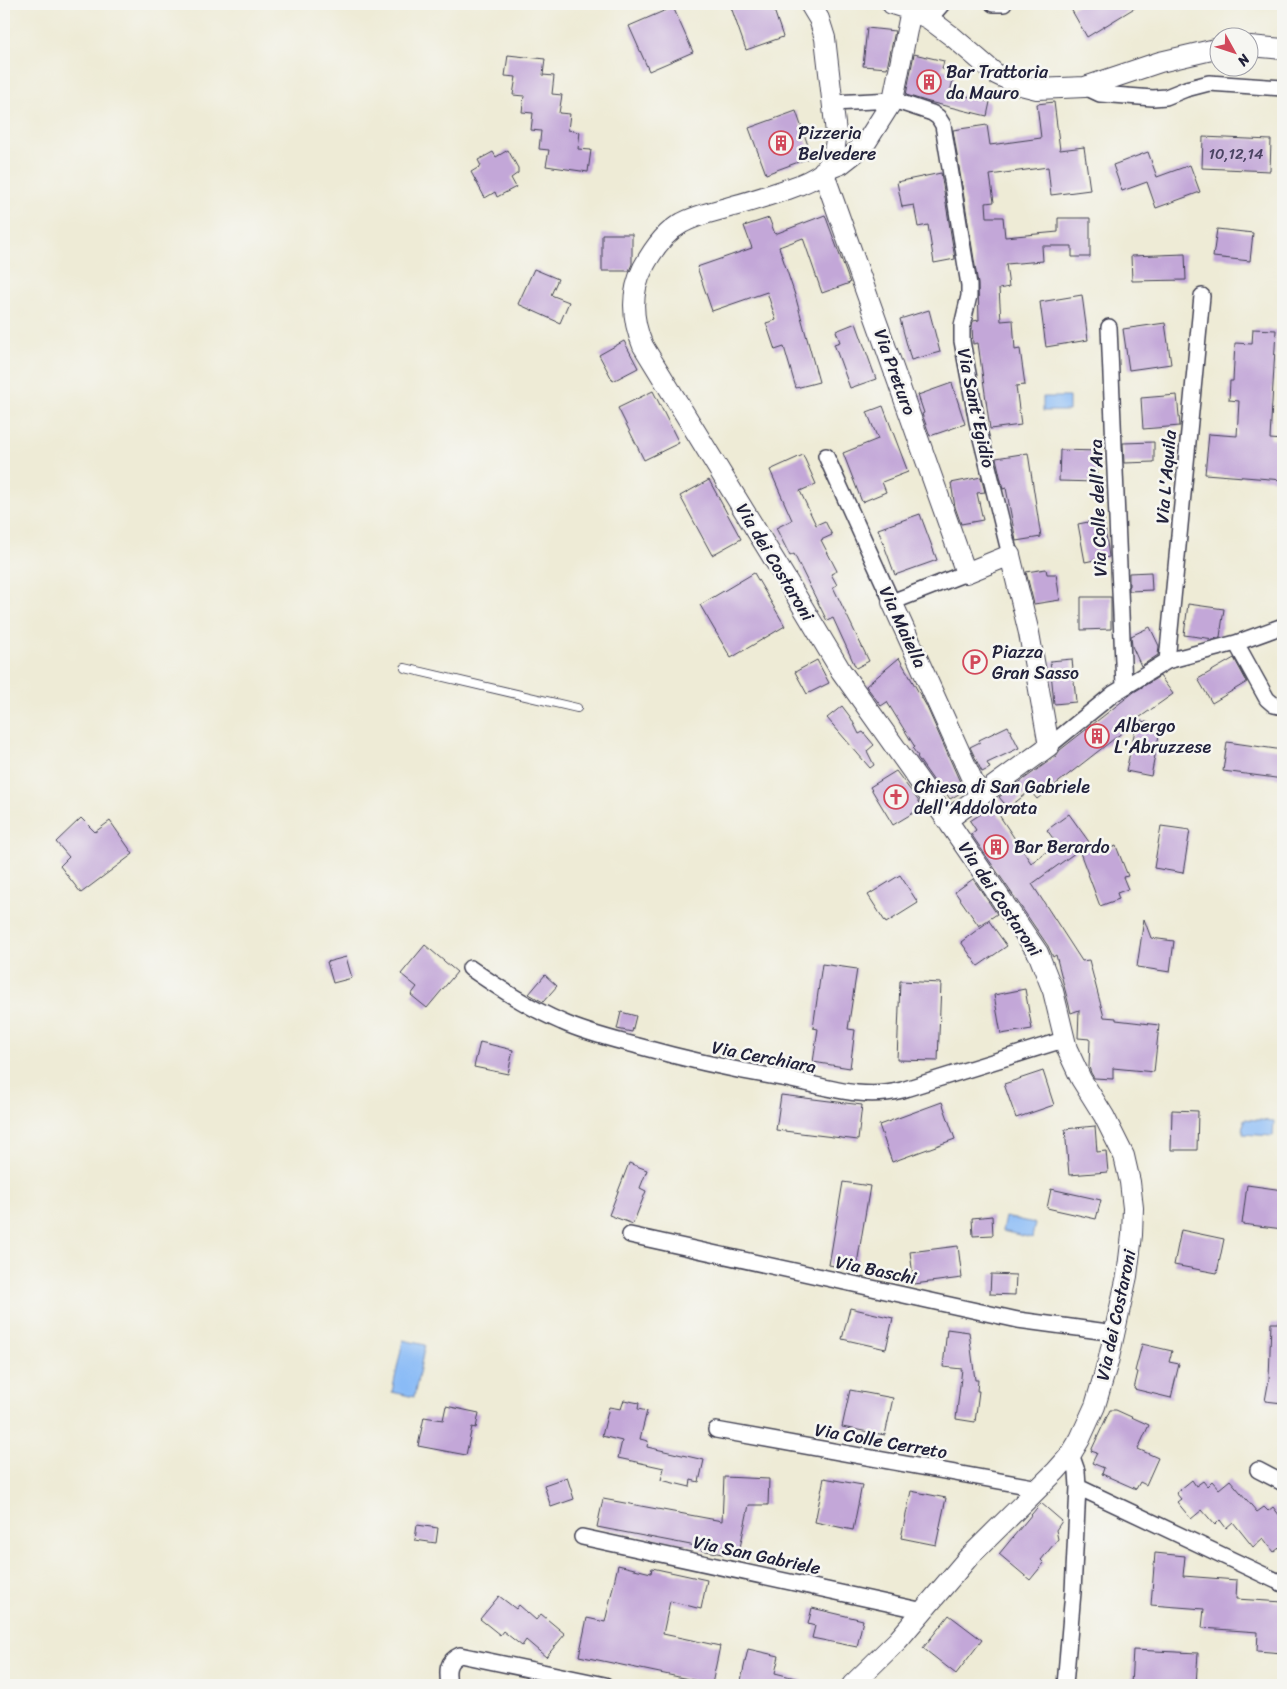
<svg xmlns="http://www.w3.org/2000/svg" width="1287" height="1689" viewBox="0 0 1287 1689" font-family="Sriracha,sans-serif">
<rect width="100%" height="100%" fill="#f6f6f2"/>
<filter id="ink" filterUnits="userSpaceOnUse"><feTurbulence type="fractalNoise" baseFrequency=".02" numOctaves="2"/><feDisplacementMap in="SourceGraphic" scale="10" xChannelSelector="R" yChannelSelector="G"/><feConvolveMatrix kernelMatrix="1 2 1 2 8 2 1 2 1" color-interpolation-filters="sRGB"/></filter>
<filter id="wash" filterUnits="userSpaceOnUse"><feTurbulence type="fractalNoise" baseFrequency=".0096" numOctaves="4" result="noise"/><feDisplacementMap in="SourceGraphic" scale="20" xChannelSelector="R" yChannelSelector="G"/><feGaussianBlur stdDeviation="1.12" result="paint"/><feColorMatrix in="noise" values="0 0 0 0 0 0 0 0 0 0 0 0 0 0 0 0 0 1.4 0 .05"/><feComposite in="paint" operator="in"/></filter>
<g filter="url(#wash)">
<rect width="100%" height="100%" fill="#eeebd6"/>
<path fill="#8abbf6" stroke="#566e98" d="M1043,397H1069V411H1043Z
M1244,1119L1274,1121L1273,1136L1243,1134Z
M1005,1217L1035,1223L1032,1238L1002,1231Z
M403,1340L425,1345L414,1397L392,1392Z"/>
<g id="blocks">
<path fill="#c3a7d8" d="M740,4H772L783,37L746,50L731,7Z
M1079,4H1141L1087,37L1071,9Z
M673,7L693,52L649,71L629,26Z
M867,28L895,31L887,68L863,66Z
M914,54L944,61L942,69L955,72L950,92L990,102L987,116L929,102L906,95Z
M508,55L545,59L543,75L554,76L552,94L562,95L559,113L570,114L568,130L580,132L578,149L591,150L588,172L546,166L549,150L539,149L541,131L531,130L533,113L522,112L524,96L513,95L516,77L505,76Z
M1054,102L1060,150L1084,147L1090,190L1051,195L1048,167L990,175L994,202L986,203L987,217H1003L1005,237L1058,232V218H1090V257H1072V246H1042L1043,261L1006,264L1009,287L999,289L1001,321L1013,320L1015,350L1020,349L1025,385L1016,386L1021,425L990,429L978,343L973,344L972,326L973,321L979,320L978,284L953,130L987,125L990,145L1041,138L1037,104Z
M796,111L812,157L766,174L749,128Z
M1203,137L1271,140L1270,171L1202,168Z
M508,150L518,168V173L511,178L516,187L497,197L495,192L485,198L471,172L481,166L478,160L493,152L496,157Z
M1148,152L1157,177L1190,165L1200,192L1156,208L1147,182L1122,191L1113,165Z
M941,173L955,259L934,263L928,225L918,227L914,205L902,207L897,182Z
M825,215L850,283L822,293L803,238L779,247L795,295L819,382L796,388L784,347L775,350L766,323L776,320L767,292L712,311L697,267L752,248L744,226L769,218L775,234Z
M1217,229L1253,233L1250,261L1213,257Z
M602,234H632V264L629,271H602Z
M1185,254L1186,280L1132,281L1131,256Z
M534,269L558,279L551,295L569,302L560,323L518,304Z
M1082,295L1088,340L1046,347L1040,302Z
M929,310L940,352L911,360L900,319Z
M856,323L876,379L850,388L834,344L840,342L836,331Z
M1165,323L1171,364L1129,370L1123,329Z
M1253,329L1276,330L1270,439L1283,440V480L1205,474L1209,434L1237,436L1239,401L1229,400L1230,381H1233L1235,343L1252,344Z
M624,341L638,368L613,381L599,355Z
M952,383L965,424L930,436L922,414L924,413L918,395Z
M653,391L679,443L644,460L618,408Z
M1177,395L1180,426L1143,429L1141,398Z
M883,406L908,472L882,482L886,492L862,502L843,453L878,439L867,412Z
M1154,442V462L1124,463L1123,443Z
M1060,450L1098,451L1096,482L1059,481Z
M1028,453L1041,537L1016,541L1006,488L1003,489L996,458Z
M803,455L816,484L800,491L816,525L825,521L832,535L821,540L837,571L831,574L837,585L833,587L869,661L856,668L833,618L827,621L794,554L790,556L776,528L792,520L770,470Z
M981,477L985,492L977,493L983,520L961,524L955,507L951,483Z
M709,480L741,539L712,555L680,496Z
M920,514L937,560L895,575L878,529Z
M1104,519L1109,557L1085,562L1078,524Z
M1046,569L1047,574H1056L1060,600L1034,604L1026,572Z
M1151,572L1152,590L1129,591V573Z
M754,573L785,626L731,658L700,605Z
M1081,597H1111V629L1081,630Z
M1188,604L1224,609L1220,637L1214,639L1184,635Z
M1150,627L1159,646L1158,655L1141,666L1132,646L1131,636Z
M899,658L926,705L964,791L950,799L946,793L943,794L917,757L918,756L913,749L915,747L887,702L881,706L866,686Z
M1234,658L1247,682L1212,703L1198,679Z
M1072,659L1076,702L1054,704L1050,661Z
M817,660L829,683L807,694L795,672Z
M1160,676L1173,694L1136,720L1161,725L1151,776L1126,771L1137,721L1037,799L1030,791L1008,808L999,797L1056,756L1060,750L1134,692Z
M842,706L851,718L859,734L863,732L874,745L867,751L874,765L870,768L827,718Z
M1008,726L1019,748L987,763L990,768L982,772L970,747L980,742L979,740Z
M1227,742L1283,750V779L1223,771Z
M896,771L923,807L893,825L870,787Z
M993,806L1031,863L1057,844L1047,830L1069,814L1097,853L1116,846L1128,876L1123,877L1128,889L1117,893L1119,899L1100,906L1079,850L1032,884L1082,961L1089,960L1104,1017L1116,1018V1020L1159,1025L1154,1072L1113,1068V1079L1094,1078L1091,1073L1089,1067L1090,1039L1078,1038L1079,1010L1071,1013L1056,955L1053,957L1048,946L971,834L976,830L970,821Z
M81,818L95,832L110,821L133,854L81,893L60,866L69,857L56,842Z
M1161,826L1190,830L1183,873L1154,868Z
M900,875L918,903L886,923L868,895Z
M973,879L997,914L979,926L955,892Z
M1144,919L1151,938L1174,941L1170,972L1137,967Z
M989,921L1007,946L978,966L961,942Z
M425,945L457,972L427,1008L411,995L417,987L401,974Z
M346,957L352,978L333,983L327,962Z
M822,964L857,969L848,1029L855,1030L850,1068L813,1062L818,1029L813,1028Z
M545,975L557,986L543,1002L529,994Z
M900,981L941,983L938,1061L897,1060Z
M1025,989L1032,1029L1001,1034L994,995Z
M621,1012L636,1016L632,1032L617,1029Z
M480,1042L513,1050L508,1074L474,1067Z
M1043,1071L1054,1105L1016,1118L1004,1084Z
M781,1095L862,1105L858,1140L776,1130Z
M942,1102L955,1139L892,1162L879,1125Z
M1172,1110L1198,1111L1197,1150H1171Z
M1095,1126L1097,1152L1106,1151L1108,1172L1069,1175L1065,1129Z
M629,1163L647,1170L640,1188L646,1191L633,1224L609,1215Z
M843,1182L870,1186L856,1270L829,1265Z
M1247,1185L1283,1190V1229L1242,1224Z
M1051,1189L1101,1200L1096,1219L1047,1208Z
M992,1216L993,1235L973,1236L972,1218Z
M1181,1230L1224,1239L1217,1273L1174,1265Z
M958,1246L962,1278L914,1284L910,1252Z
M991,1274L1016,1275L1015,1295L990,1294Z
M850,1308L893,1318L886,1349L842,1339Z
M1271,1323H1283V1403L1265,1401L1269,1379Z
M947,1329L969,1332L975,1380H978L977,1391H979L975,1422L956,1419L962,1369L943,1367Z
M1142,1344L1172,1351L1169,1362L1179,1364L1171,1398L1134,1389L1138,1372L1135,1371Z
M850,1390L893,1398L885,1435L842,1427Z
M624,1400L639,1403L638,1409L647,1411L640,1439L648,1441L647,1447L704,1460L699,1482L691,1480L690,1487L661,1480L664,1468L618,1458L622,1441L602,1436L609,1407L621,1409Z
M446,1406L479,1413L476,1428L472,1427L466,1455L418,1446L424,1417L443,1420Z
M1110,1410H1116L1149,1425L1138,1449L1158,1458L1146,1485L1140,1482L1136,1489L1102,1474L1104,1468L1092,1463L1097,1453L1091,1451Z
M567,1477L574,1499L551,1507L544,1485Z
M724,1477L769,1479L768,1505H749L738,1557L701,1550V1547L597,1527L603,1499L722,1521Z
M824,1478L862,1485L853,1530L815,1522Z
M1192,1480L1196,1486L1203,1481L1207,1486L1212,1481L1219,1489L1230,1480L1257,1512L1264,1507L1268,1511L1273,1507L1283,1520V1545L1274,1552L1263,1538L1253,1547L1233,1522L1226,1528L1220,1520L1215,1525L1202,1510L1191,1519L1177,1502L1181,1499L1176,1493Z
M911,1491L946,1498L936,1545L901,1538Z
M1041,1503L1062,1521L1056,1530L1058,1539L1041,1560L1044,1563L1030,1580L999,1554Z
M417,1525L438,1528L436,1543L415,1540Z
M1155,1553L1185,1556L1183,1576L1237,1580L1236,1599L1283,1602V1653L1257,1651L1258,1632L1202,1628L1204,1609L1151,1605Z
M618,1565L651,1573L652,1568L707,1580L701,1609L670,1601L663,1634L720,1646L712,1684L579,1656L587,1618L605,1622Z
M499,1596L516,1609L519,1605L536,1620L541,1614L565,1634L546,1657L526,1640L522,1646L503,1631L500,1635L480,1619Z
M812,1608L863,1620L857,1647L812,1638L815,1626L808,1624Z
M949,1615L982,1640L956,1674L923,1648Z
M748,1649L779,1656L775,1673L803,1680L802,1685H740Z
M1133,1650L1198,1653L1196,1685H1131Z"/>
</g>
</g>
<g filter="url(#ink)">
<use href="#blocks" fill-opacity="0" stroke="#414052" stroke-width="1"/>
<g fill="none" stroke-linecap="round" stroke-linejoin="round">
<g stroke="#414052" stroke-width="10">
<path id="lane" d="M405,668L577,708"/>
</g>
<g stroke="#414052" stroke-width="18">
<path id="street" d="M993,4H1004
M929,19L942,4
M1085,87L1100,94L1153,98L1166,97L1186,89L1209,83L1283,88
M833,103L893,100L932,113L938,117L943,125L969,285V296L962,326V341L977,422L1010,555
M1109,327L1124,686
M826,456L892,602L966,573
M1236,643L1267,699L1274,705L1283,707
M1167,661L1202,296
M1049,746L1113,694L1167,661L1236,643L1283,626
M470,968C499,988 529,1008 562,1022C586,1033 612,1039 638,1046C685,1059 733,1070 782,1078C822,1085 861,1101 902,1090L1063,1040
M630,1235L1018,1320L1115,1333
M716,1430L1039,1488
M1258,1470L1283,1483
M1078,1487L1283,1584
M582,1537L924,1611
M449,1685C447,1672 446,1661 460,1655L605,1685
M1065,1685L1073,1592L1078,1487L1077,1471L1071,1454"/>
</g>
<g stroke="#414052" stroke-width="22">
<path id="secondary" d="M810,4L819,19L825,38L836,133C836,146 833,162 823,172C813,180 800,185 788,189C770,195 752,201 733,206C717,211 698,214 682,223C665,232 652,251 643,268C630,294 632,320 643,346L786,579L841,671L947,820L1038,953L1053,991L1067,1049L1081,1079L1104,1116L1124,1156L1130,1182L1133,1208L1132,1235L1127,1276L1108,1362L1095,1406L1080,1439L1071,1454L1056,1471L968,1558L898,1640L852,1685
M892,4L911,10L929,19L953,37L996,74L1017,84L1037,89L1085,87L1160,62L1220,48
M1250,46L1283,49
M823,171L966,573L1010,555L1029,633L1049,746L947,820
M823,171L841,164L855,153L867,141L893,100L911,10
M892,602L980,797"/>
</g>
<use href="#lane" stroke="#fff" stroke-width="8"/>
<use href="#street" stroke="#fff" stroke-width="15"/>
<use href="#secondary" stroke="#fff" stroke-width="20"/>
</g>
</g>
<defs>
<g id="building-ring" transform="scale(1.25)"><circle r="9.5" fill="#f6f6f2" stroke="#d1495b" stroke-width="1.5"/><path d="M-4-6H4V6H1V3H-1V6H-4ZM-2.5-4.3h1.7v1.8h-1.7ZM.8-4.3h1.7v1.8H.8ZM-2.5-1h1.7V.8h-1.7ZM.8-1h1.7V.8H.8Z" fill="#d1495b"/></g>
<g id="parking-ring" transform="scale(1.25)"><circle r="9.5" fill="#f6f6f2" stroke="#d1495b" stroke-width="1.5"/><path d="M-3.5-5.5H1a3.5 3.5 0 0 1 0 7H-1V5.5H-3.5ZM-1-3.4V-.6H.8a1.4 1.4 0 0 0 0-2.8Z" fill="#d1495b"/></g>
<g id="church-ring" transform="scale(1.25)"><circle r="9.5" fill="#f6f6f2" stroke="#d1495b" stroke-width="1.5"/><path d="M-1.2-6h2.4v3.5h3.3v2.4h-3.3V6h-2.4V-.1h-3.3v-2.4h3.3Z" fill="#d1495b"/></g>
</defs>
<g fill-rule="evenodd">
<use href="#building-ring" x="929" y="82"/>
<use href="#building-ring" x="781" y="143"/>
<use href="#parking-ring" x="975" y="662"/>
<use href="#building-ring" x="1097" y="736"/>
<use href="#church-ring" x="896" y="797"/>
<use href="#building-ring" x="996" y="847"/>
</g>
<g text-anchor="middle" stroke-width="5" stroke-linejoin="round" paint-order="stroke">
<g font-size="15" fill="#4a4362">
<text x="1236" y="159">10,12,14</text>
</g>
<g font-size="18" fill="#22223b" stroke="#f6f6f2" text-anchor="start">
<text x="946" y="78">Bar Trattoria<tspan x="946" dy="21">da Mauro</tspan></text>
<text x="798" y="139">Pizzeria<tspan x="798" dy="21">Belvedere</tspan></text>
<text x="992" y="658">Piazza<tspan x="992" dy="21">Gran Sasso</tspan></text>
<text x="1114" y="732">Albergo<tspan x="1114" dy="21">L'Abruzzese</tspan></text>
<text x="914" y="793">Chiesa di San Gabriele<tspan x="914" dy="21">dell'Addolorata</tspan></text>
<text x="1014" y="853">Bar Berardo</text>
</g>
<g font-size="18" fill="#22223b" stroke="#f6f6f2">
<text transform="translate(895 372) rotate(70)" y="6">Via Preturo</text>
<text transform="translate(976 408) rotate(78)" y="6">Via Sant'Egidio</text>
<text transform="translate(1166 477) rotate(-85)" y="6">Via L'Aquila</text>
<text transform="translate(1098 508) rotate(-92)" y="6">Via Colle dell'Ara</text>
<text transform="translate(775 562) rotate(59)" y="6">Via dei Costaroni</text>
<text transform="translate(903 627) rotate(65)" y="6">Via Maiella</text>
<text transform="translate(1000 899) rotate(56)" y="6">Via dei Costaroni</text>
<text transform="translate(764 1057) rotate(11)" y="6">Via Cerchiara</text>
<text transform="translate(876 1270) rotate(12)" y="6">Via Baschi</text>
<text transform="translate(1116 1315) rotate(-78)" y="6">Via dei Costaroni</text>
<text transform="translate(881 1441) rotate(10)" y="6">Via Colle Cerreto</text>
<text transform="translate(757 1555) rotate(12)" y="6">Via San Gabriele</text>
</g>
</g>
<rect width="1287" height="1689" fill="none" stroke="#f6f6f2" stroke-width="20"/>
<g transform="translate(1234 52) rotate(130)"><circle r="24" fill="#f6f6f2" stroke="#a1a1a9"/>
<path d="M0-4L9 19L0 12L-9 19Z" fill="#d1495b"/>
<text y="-8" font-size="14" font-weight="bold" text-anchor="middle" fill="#22223b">N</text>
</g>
</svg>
